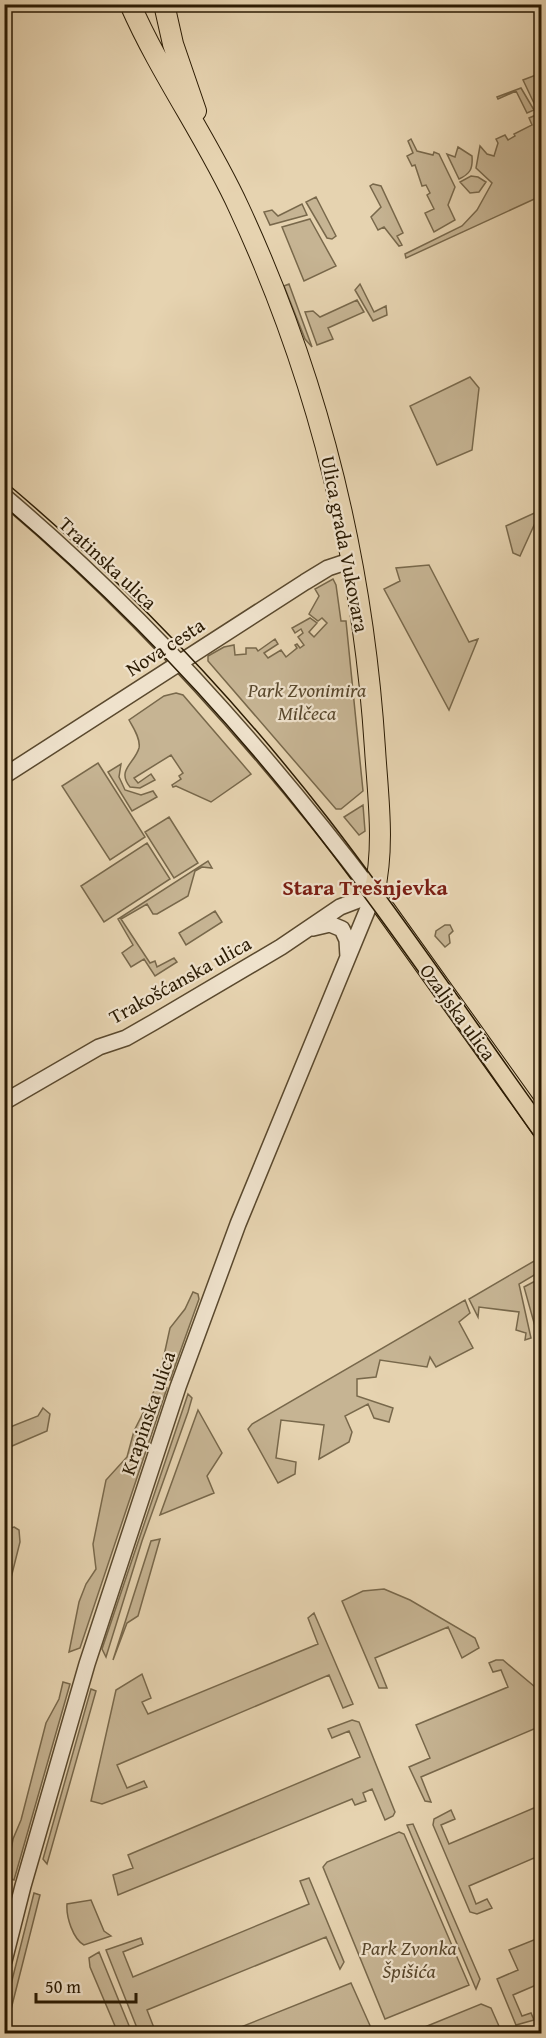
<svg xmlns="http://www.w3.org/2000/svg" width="546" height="2038" viewBox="0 0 546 2038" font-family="'Gentium Book Plus',serif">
<rect width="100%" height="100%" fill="#e6d3b0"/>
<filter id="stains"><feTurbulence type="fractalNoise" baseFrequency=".00333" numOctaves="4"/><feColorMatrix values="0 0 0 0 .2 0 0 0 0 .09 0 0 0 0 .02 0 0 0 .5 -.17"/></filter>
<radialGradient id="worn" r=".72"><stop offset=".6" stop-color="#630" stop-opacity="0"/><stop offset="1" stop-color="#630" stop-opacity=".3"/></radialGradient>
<path fill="#c6b493" stroke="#78684b" stroke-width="1.5" d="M541,73V118L523,80Z
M521,88L534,110L527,113L516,91L498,99L497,97Z
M536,115L541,120V196L406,258L405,254L462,226L477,210L492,183L476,168L480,146L487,154L494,156L498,143L496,139L505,135L508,140L515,136L514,134L532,125L529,118Z
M411,139L417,151L433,155L434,152L439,154L455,187L448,205L455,220L434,232L425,213L434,209L427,195L430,193L426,185L422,186L415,165L412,166L407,156L413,153L408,141Z
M458,147L472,156C473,169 470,174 459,179L447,154L455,157Z
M471,176L478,177L486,182L479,192L470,193L460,182Z
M373,184L381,186L403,233L397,236L402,245L399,246L384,227L378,230L371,217L381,207L370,186Z
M316,197L336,236L332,239L327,238L306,202Z
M302,204L307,215L270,225L264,212L272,210L278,216Z
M310,219L336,266L304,281L282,227Z
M289,284L312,347L305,339L284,286Z
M360,284L374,312L386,306L387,315L373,321L355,290Z
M357,300L364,312L328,328L333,339L317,345L305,312L313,311L320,317Z
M470,377L479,388L472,450L437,465L410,406Z
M541,510L520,556L513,553L506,526Z
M429,565L469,642L478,639L449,710L384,589L400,581L396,568Z
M333,579L336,585L341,621H346L363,791L341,809H336L208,661V656L224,647L234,645L235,655L246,654V648H256L258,651L275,639L278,644L264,653L268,658L281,650L286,657L297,648L295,645L297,644L300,648L304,645L298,637L303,633L301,629L295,633L292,628L310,618L317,623L309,632L314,637L327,623L322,618L318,621L309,614L319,596L315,589Z
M176,693L183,695L251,774L211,802L176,786L173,787L172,785L181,779L179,776L183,773L171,755L134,778L138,783L151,774L155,780L140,788L130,787C116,770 135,763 139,748C141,739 133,727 129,720L164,696Z
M98,763L145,837L110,860L62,786Z
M121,764L119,777L125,790L141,795L153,791L157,797L132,811L108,772Z
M363,805L365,831L359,835L344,817Z
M169,817L198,863L174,878L145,832Z
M147,843L170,879L104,922L81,886Z
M208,861L212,868L202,867L195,871L188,896L157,914H153L147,904L121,919L150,963L155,961L157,967L174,958L177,962L155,976L144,959L131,967L122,953L133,945L118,919Z
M215,911L222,922L186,945L179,933Z
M445,925H450L453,931L449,935L450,943L445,947L435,936L436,931Z
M541,1257V1271L519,1284L531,1338L525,1340L526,1333L516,1330L519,1312L479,1307L478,1317L469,1299Z
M537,1280L541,1289L542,1327L536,1330L524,1287Z
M193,1292L198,1294L199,1299L170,1380L162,1374L161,1369L170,1328L185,1309Z
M465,1300L470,1313L459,1322L473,1348L436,1367L430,1357L427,1367L380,1360L376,1377L357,1379V1396L393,1408L389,1422L374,1418L368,1404L345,1416L352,1432L349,1442L319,1459L324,1425L281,1420L276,1458L296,1462L295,1474L278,1483L248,1429L252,1424Z
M158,1383L167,1388L80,1648L69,1652L79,1602L86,1584L96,1569L93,1544L106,1480L127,1457L134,1431Z
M188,1394L192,1398L188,1412L142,1541L106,1657L102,1649Z
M43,1408L50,1414L47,1431L5,1449V1429L38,1416Z
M198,1410L222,1453L207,1476L214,1493L160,1515Z
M14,1527L19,1530L20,1542L5,1602V1530Z
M160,1539L138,1616L127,1623L113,1660L151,1541Z
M384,1589L410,1600L475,1638L479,1648L462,1658L448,1627L375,1658L387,1688H379L342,1601L363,1591Z
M314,1613L353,1704L343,1708L329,1675L117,1765L127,1788L144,1781L147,1787L102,1804L91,1801L116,1690L142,1674L151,1698L142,1702L148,1714L318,1644L308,1618Z
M496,1660H503L541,1692V1726L421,1777L431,1802L425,1801L409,1767L430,1758L416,1725L508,1687L501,1670L493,1672L489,1663Z
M63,1682L70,1684L14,1880L6,1877L13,1839L21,1820L46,1723L59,1699Z
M91,1689L96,1691L47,1864L43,1859Z
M352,1720L359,1722L395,1812L393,1816L385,1820L372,1789L363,1793L366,1801L355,1805L352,1799L118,1895L113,1875L133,1868L128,1855L360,1757L349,1731L332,1738L328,1729Z
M541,1805V1855L469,1886L476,1904L487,1899L492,1908L477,1914L470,1912L433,1825L434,1819L451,1810L455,1819L441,1825L449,1844Z
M413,1824L480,1979L476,1989L407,1825Z
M399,1832L404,1834L469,1985L385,2019L323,1867L327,1862Z
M309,1878L344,1962L340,1969L326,1937L147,2010L156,2033H139L106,1950L141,1938L143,1944L123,1952L133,1977L309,1904L300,1881Z
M34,1893L40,1895L5,2033V2008Z
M91,1900L104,1931L111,1936L84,1945C73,1939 66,1917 67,1904Z
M541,1937V1983L513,1995L522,2016L531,2013L534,2020L516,2025L497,1979L518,1970L509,1950Z
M99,1952L132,2033H118L90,1967L89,1958Z
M351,1983L372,2030L365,2033H226Z
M481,2004L491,2008L502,2033H410Z"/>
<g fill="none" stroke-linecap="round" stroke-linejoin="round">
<g stroke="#5a492e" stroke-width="18">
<path id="minor" d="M4,496C144,614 264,749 374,894
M4,776L305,582L328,568L352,560
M313,928L330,924L342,929L347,940L348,957
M4,1102L99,1047L126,1038L154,1022L281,947L340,907L374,894
M4,1961L23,1886L87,1664L178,1387L238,1224L374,894"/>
</g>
<g stroke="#2b1b03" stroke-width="22">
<path id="major" d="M130,4C161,75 207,138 239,208C318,378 363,562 375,749C378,797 385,846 374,894L542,1129
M164,4L173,44L196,111"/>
</g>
<use href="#minor" stroke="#efe2cc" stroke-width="15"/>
<use href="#major" stroke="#e6d3b0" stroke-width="20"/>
<path stroke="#2b1b03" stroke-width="1.5" d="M4,481C123,581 232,695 327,817C402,914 471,1016 542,1115
M4,506C105,592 199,688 283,791C375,905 457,1027 542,1147"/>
</g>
<g text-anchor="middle" stroke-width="4.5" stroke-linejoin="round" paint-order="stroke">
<g font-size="20" fill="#2b1b03" stroke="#efe2cc">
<text transform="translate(345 544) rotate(79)" y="7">Ulica grada Vukovara</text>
<text transform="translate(108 563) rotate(43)" y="7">Tratinska ulica</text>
<text transform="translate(165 647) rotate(-33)" y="7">Nova cesta</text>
<text transform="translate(180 980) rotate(-29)" y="7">Trakošćanska ulica</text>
<text transform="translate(458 1012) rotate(54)" y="7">Ozaljska ulica</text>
<text transform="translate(148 1413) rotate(-71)" y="7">Krapinska ulica</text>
</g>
<g font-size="20" font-style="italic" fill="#5a492e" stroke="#efe2cc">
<text x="307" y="697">Park Zvonimira<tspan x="307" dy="23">Milčeca</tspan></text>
<text x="409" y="1955">Park Zvonka<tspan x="409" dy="23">Špišića</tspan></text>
</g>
<g font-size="22" font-weight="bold" fill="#7a1f14" stroke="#efe2cc">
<text x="365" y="895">Stara Trešnjevka</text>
</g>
</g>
<rect width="546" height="2038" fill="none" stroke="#e6d3b0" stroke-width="24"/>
<rect x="6" y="6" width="534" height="2026" fill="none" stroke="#2b1b03" stroke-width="3"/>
<rect x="12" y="12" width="522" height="2014" fill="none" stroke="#2b1b03" stroke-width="1.5"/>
<path d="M36 1993v9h100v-9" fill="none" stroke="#2b1b03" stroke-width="3"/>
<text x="45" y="1993" font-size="18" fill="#2b1b03" stroke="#efe2cc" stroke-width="4.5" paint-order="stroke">50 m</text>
<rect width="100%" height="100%" filter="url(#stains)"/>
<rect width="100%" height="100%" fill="url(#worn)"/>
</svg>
